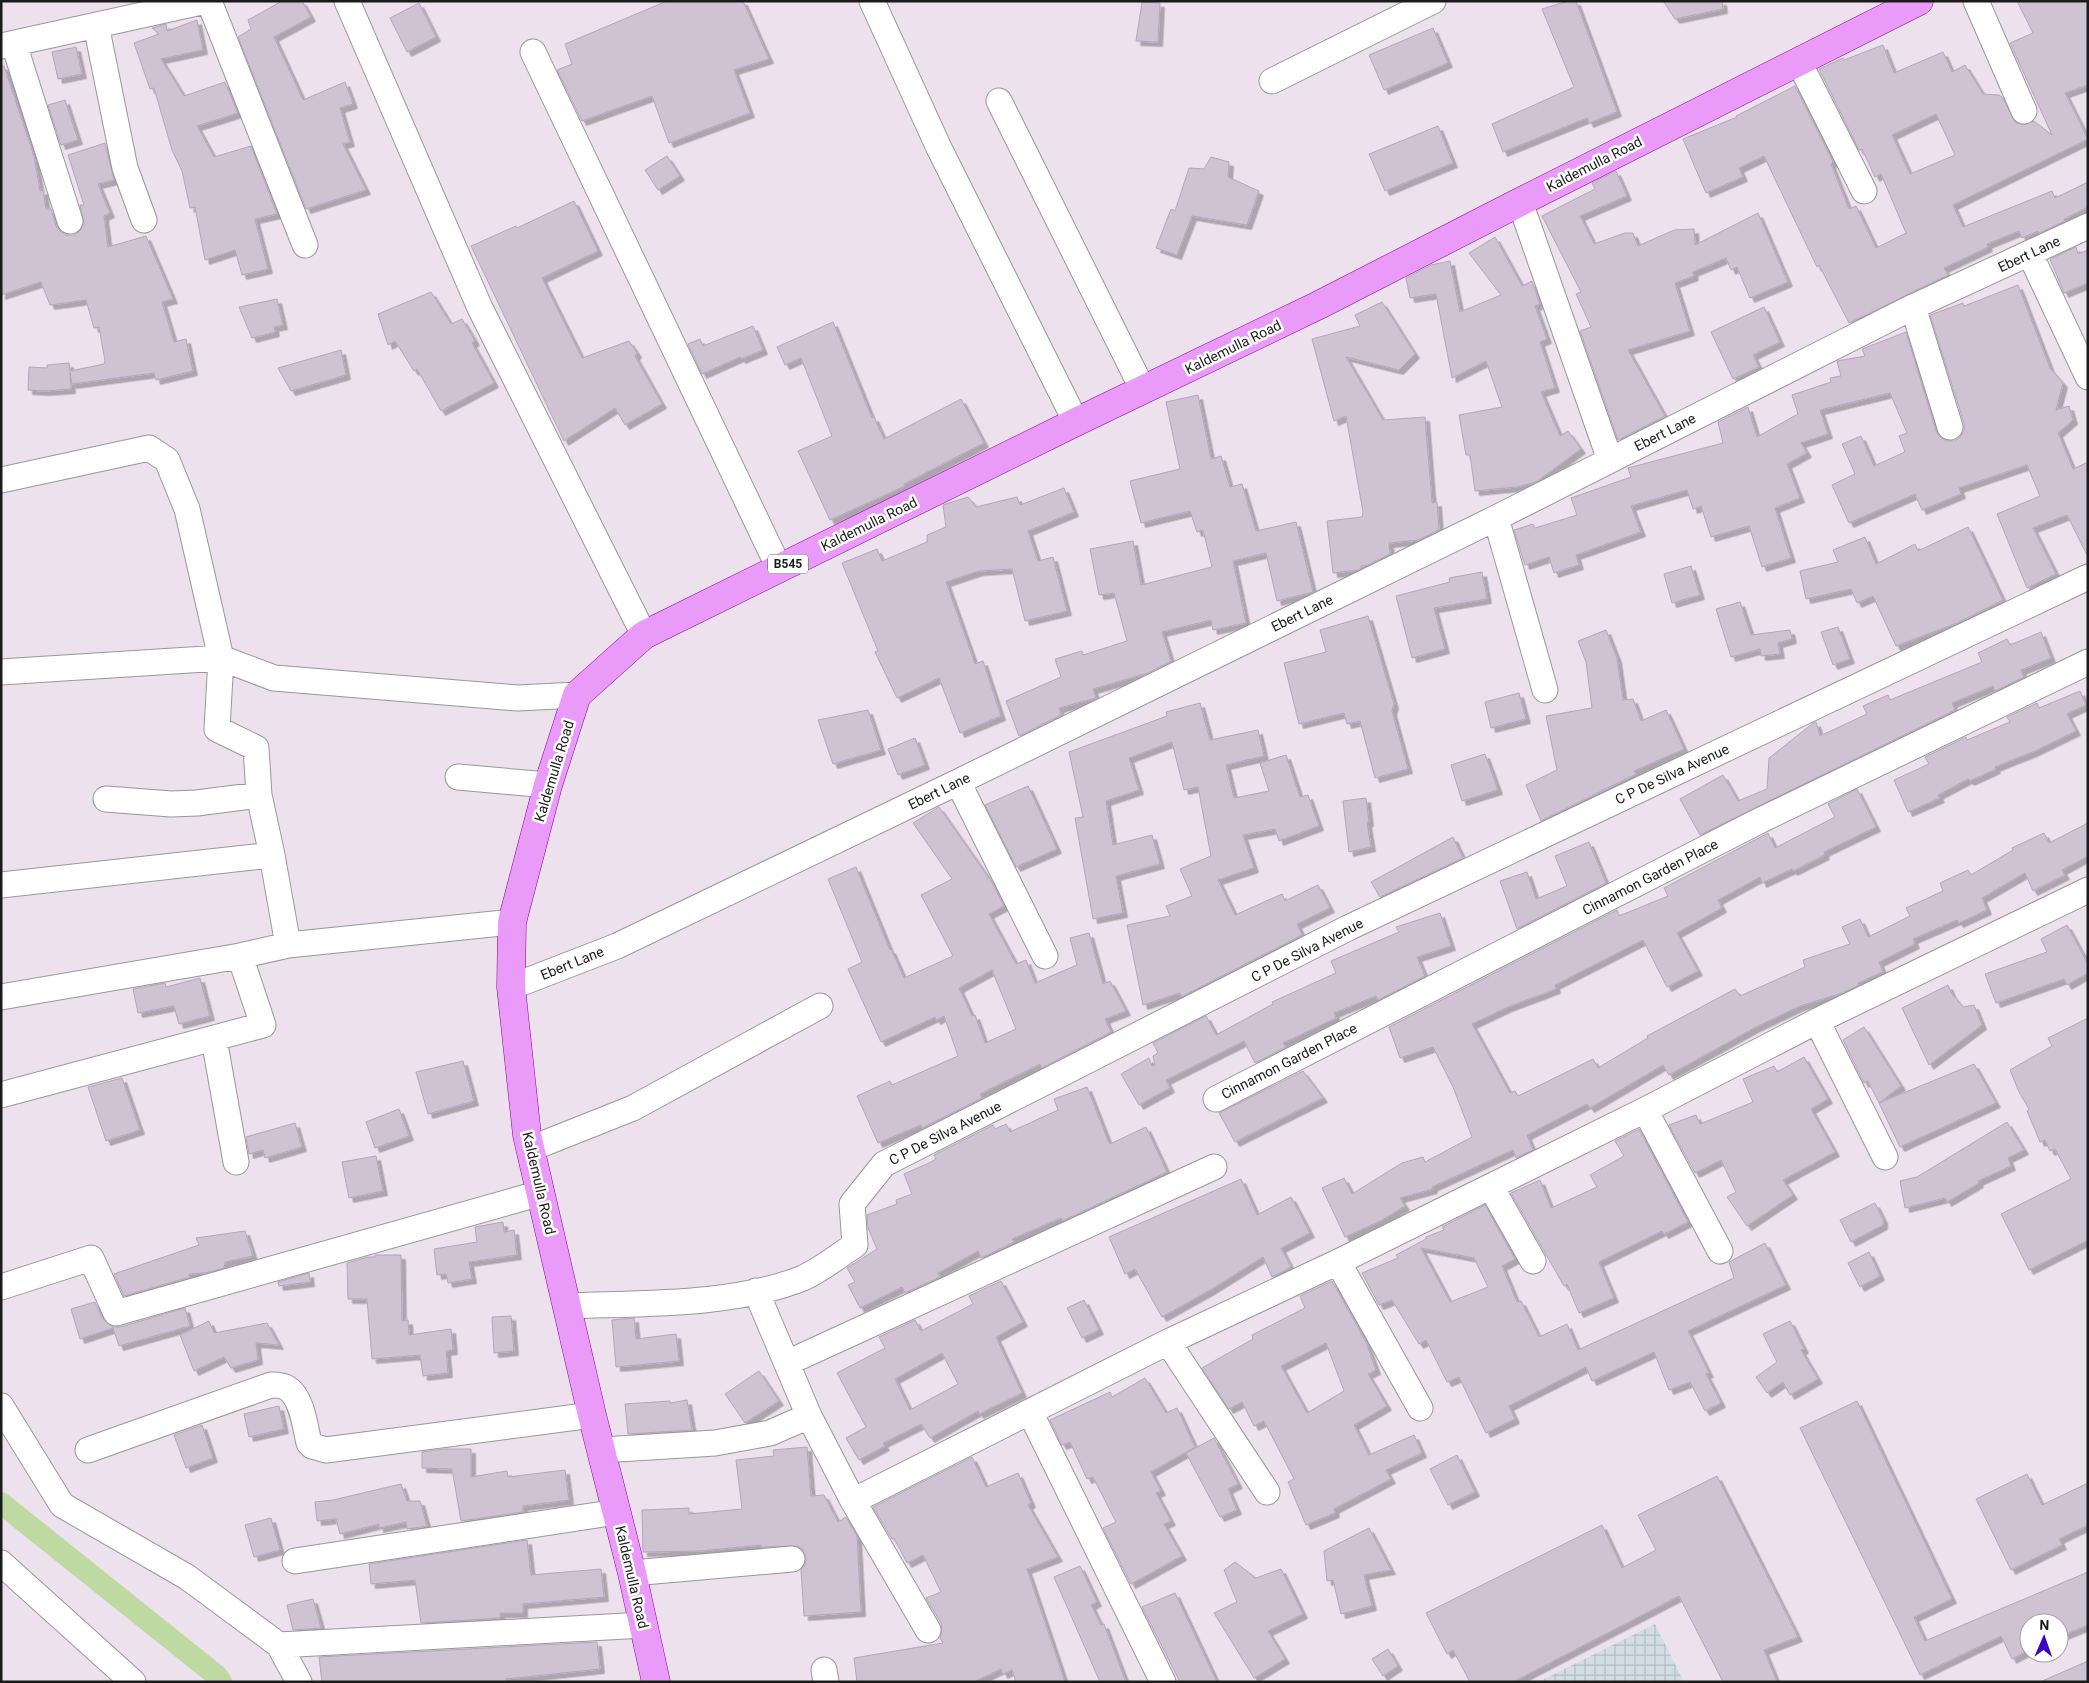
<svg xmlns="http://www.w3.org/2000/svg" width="2089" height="1683" viewBox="0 0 2089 1683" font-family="Roboto,sans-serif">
<defs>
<pattern id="industrial-grid" width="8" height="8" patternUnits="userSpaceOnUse" patternTransform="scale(1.25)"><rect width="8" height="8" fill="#d3dde6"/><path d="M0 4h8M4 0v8" fill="none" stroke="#b5bdc5"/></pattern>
<filter id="shadow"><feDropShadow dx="4.5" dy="4.5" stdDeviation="0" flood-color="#0004"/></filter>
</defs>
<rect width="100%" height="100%" fill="#ece1ed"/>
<path fill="url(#industrial-grid)" d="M1655,1624L1684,1682H1538Z"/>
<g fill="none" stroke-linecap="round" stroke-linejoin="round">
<path stroke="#bedaa2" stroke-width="22" d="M1,1503L216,1675L221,1682"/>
</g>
<path fill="#cec2d3" stroke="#b6a4be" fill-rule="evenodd" filter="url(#shadow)" d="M282,1H302L311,17L274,37L303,100L345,82L353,104L340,108L350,142L343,144L366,190L306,209L238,37L251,29L248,20Z
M667,1H743L769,59L734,70L750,113L669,143L652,96L582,121L557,70L572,64L565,44Z
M1568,1H1576L1617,112L1589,123L1587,118L1503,152L1492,124L1574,87L1542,9Z
M1663,1H1722L1723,9L1675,19Z
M2017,1H2088V85L2065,93L2088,139L1953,205L1963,227L2052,191L2055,198L2088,182V207L2064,219L2065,221L2039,233L2038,231L2022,238L2019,231L1987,244L1988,247L1944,268L1948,275L1849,323L1819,265L1817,267L1764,156L1739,168L1743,177L1706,193L1683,139L1737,117L1736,116L1795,86L1833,162L1831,164L1849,209L1856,206L1876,248L1906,233L1881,174L1875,177L1862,149L1859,150L1819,69L1843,58L1844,60L1883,45L1894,73L1943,52L1952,72L1965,65L1983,94L1999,95L2003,98L2015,122L2023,125L2034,121L2052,135L2010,43L2033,33ZM1936,114L1955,155L1910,174L1892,135Z
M1142,2L1160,3L1158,42L1136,41Z
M419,3L436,37L407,52L390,18Z
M197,20L203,50L161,59L184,96L225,82L238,113L197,126L214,157L251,146L277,214L255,219L268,269L242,275L235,250L205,260L195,207L190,208L182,171L172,150L154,88L150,89L134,43L159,34L152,28L166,24L167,31Z
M1433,28L1448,63L1384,90L1369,55Z
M76,47L82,74L58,79L52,52Z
M1,66H4L34,156L40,191L43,190L46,209H51L56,226L60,231L66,235H74L80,231L84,224L80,205H84L68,155L105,143L114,180L98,184L110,213L104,216L108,247L146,236L173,299L162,302L174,342L186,339L193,371L156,380L154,373L72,384L70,372L71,389L45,391L28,390L29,367L47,368V365L69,363L70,371L104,364L105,361L99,327L94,328L86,300L50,305L41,282L1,295Z
M65,100L78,140L61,145L48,105Z
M1438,126L1453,163L1385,191L1369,154Z
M667,156L680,176L658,190L645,170Z
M1211,157L1229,162L1228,177L1259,191L1247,225L1192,216L1177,255L1156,248L1171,209L1175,211L1189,168L1204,169Z
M1616,171L1627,196L1580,216L1594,244L1625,233H1633L1638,246L1674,230L1694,229L1695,245L1758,213L1788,282L1750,298L1737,267L1731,270L1726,258L1693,272L1694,276L1675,283L1690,331L1628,350L1665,416L1618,440L1580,331L1591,327L1576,294L1581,292L1542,216L1595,189L1592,183Z
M574,201L598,251L542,278L582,358L629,341L637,353L635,356L662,404L625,425L615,408L564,441L471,246L516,226L517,228Z
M1495,237L1522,286L1532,281L1540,304L1535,306L1547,339L1540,342L1555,388L1541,392L1560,436L1568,431L1581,449L1536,482L1516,487L1475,491L1470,455H1466L1459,415L1502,407L1486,361L1452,378L1436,294L1410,298L1406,278L1431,265L1450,261L1460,312L1501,295L1469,253Z
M2076,247L2078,254L2088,250V283L2064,293L2050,259Z
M2018,285L2050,368L2063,383L2056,410L2069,406L2073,420L2058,433L2073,469L2088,462V557L2067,515L2033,528L2056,574L2027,588L1997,514L2040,496L2027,465L1959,488L1961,494L1922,510L1915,494L1849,523L1832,485L1855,474L1842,444L1861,436L1874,466L1905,452L1899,436L1907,433L1890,393L1820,410L1828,434L1801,443L1807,453L1787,464L1800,498L1775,508L1791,558L1762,567L1749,526L1711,537L1701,506L1693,509L1687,490L1631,506L1641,532L1576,555L1579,565L1554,573L1549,557L1525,565L1514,530L1533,524L1535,528L1577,515L1571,498L1631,477L1628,468L1723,443L1718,422L1748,407L1757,437L1798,414L1792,395L1831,382L1830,378L1841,376L1837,361L1865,356L1862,349L1906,332L1936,431L1940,437L1946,441H1955L1961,436L1964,431V423L1930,315L1963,303L1964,306Z
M431,292L451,324L462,319L475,341L472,343L494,383L441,411L417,369L414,371L395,341L388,345L378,314Z
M277,299L283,325L274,327L275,332L252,338L239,307Z
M1382,302L1415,354L1399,370L1346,357L1383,420L1425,417L1432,503L1437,502L1439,530L1418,540L1389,543L1390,554L1368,565L1361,566V568L1358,570L1333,573L1327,521L1362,517L1363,512L1346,416L1334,421L1312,339L1360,326L1355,315Z
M1764,307L1780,342L1753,355L1759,367L1733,379L1711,332Z
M833,322L872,418L874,417L884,439L961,399L984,443L904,484L905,486L830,520L798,451L832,436L801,358L785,365L777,347Z
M753,326L763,350L741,359L740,357L702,374L688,344L700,339L703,346Z
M341,350L346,375L291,391L278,368Z
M1198,395L1211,459L1221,456L1230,487L1242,484L1256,531L1296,522L1313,592L1277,601L1266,553L1233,561L1246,623L1213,630L1211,620L1162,632L1171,661L1148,673L1093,689L1096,698L1059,708L1061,715L1019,736L1006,701L1061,677L1055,659L1082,651L1083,655L1127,641L1114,593L1099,595L1090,549L1133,541L1141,585L1212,567L1203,530L1197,532L1190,511L1141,523L1130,481L1180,469L1166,402Z
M1064,488L1074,512L1028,531L1038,561L1053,557L1067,611L1025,621L1012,569L979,571L946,582L975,664L983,661L1001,716L960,733L939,678L897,698L875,652L878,651L842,563L877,549L882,561L927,542V535L946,527L943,505L968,497L976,507L1017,497L1020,505Z
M1968,527L2003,600L1957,623L1896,646L1873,596L1857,603L1851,589L1806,599L1800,571L1838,562L1833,550L1865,537L1876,564L1915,544L1918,551Z
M1691,566L1700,595L1672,603L1664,574Z
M1482,572L1487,599L1434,608L1445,649L1412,658L1396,596L1450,582L1449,578Z
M1740,602L1751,635L1790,630L1792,639L1778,643L1780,654L1761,656L1760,649L1731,657L1716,609Z
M1368,616L1394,704L1392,711L1408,769L1375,778L1360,721L1347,724L1344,713L1299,724L1284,663L1326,652L1320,630Z
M1838,627L1850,659L1833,665L1821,632Z
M1606,630L1617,658L1623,700L1633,699L1641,721L1666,710L1684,749L1634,771L1636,774L1541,821L1526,785L1557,770L1546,716L1592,708L1586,662L1578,641Z
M2041,632L2051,658L2021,670L2024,677L1995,691L1993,686L1952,703L1955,710L1700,835L1680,799L1723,775L1738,801L1767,789L1769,758L1812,724L1816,722L1820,736L1867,714L1863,706L1888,695L1890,700L1982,662L1978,653L2007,639L2010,645Z
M2080,691L2086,705L2067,714L2076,731L2035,751L1995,767L1996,769L1970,781L1968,779L1938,795L1940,798L1908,812L1894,780L1929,764L1925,757L1966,737L1967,740L2010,722L2007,717L2037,703L2039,708Z
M1519,693L1526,719L1491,728L1485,702Z
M1200,703L1210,740L1258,730L1264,756L1226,765L1234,798L1269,791L1260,763L1286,755L1300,797L1308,795L1319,826L1279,841L1275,829L1243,835L1254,868L1218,880L1235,915L1282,894L1285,901L1318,885L1330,908L1297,924L1302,935L1181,997L1180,993L1143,1005L1127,925L1170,916L1166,906L1192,896L1180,869L1211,856L1198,787L1184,790L1172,742L1129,758L1139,790L1106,801L1113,845L1152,835L1160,864L1116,876L1123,913L1093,919L1075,818L1083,817L1069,752L1167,716L1166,712Z
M868,710L881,750L833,764L818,720Z
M915,738L925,765L898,775L888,749Z
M1485,754L1498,790L1462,801L1451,765Z
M1028,786L1057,849L1016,867L985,805Z
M1857,789L1876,827L1824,852L1825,855L1793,871L1792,869L1762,883L1760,877L1718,900L1722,908L1677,933L1698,971L1667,987L1643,940L1555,985L1556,989L1508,1007L1472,1024L1510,1093L1515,1091L1518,1096L1593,1059L1598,1068L1648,1038L1647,1036L1735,989L1740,996L1805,967L1803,960L1850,944L1842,927L1860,919L1868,937L1910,916L1906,908L1943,891L1940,883L1968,870L1971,875L2013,850L2012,848L2044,833L2049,843L2088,823V856L2062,870L2065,875L2033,891L2025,873L1982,898L1987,910L1959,923L1957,920L1913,939L1915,944L1879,962L1883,972L1858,983L1859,985L1842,993L1800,1006L1756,1027L1669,1075L1663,1065L1590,1108L1587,1104L1527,1135L1533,1150L1516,1158L1513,1150L1432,1187L1433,1189L1400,1198L1405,1206L1382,1220L1345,1237L1322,1188L1344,1178L1352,1194L1402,1163L1423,1157L1425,1162L1472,1137L1453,1087L1433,1047L1400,1058L1389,1027L1617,910L1619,916L1668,896L1664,888L1768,833L1775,848L1835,817L1828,804Z
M1366,798L1369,822H1367L1371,847L1349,852L1343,801Z
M939,807L993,884L1004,906L989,914L1016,964L1026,960L1035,983L1077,965L1070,938L1089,933L1103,984L1110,981L1126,1011L1105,1019L1111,1032L1042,1068L1040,1064L980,1094L982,1098L922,1128L921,1125L878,1143L857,1096L890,1081L892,1085L958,1056L944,1016L936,1020L935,1017L881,1042L848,969L862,962L828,879L856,867L890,950L891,949L904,978L953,956L921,895L952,879L913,823ZM992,970L1016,1029L985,1043L975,1015L972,1016L959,988Z
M1453,837L1463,858L1380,897L1371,882Z
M1589,842L1606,883L1517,929L1500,881L1527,872L1536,899L1567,886L1555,856Z
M1440,913L1451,946L1417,957L1425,976L1378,1000L1376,996L1334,1013L1336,1018L1283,1043L1286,1047L1255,1063L1244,1041L1166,1080L1170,1088L1139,1105L1121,1074L1149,1058L1152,1066L1155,1065L1153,1056L1158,1053L1153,1043L1206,1016L1216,1035L1273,1004L1272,1002L1336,973L1331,961L1399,932L1396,927Z
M2067,925L2088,964V973L2067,985L2064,979L1996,1003L1985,974L2047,952L2041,939Z
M200,978L210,1016L179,1024L174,1006L138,1013L133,989L165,983L166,987Z
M1948,985L1952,994L1963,1007L1974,1005L1982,1025L1929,1065L1902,1008Z
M2088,1018V1240L2029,1270L2001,1214L2071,1179L2055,1149L2050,1151L2045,1140L2040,1142L2027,1111L2029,1109L2019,1092L2010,1070L2052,1046L2048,1038Z
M1864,1027L1901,1086L1879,1103L1868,1081L1864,1083L1843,1040Z
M1804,1057L1828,1099L1811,1109L1835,1152L1783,1180L1793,1195L1747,1226L1727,1197L1736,1192L1721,1160L1695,1173L1669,1125L1696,1115L1700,1124L1753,1102L1743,1079L1774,1066L1777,1072Z
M463,1061L474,1101L428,1114L416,1072Z
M1974,1064L1996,1103L1900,1147L1879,1103Z
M1303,1071L1323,1098L1235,1142L1219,1113Z
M122,1078L140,1130L106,1141L88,1087Z
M1087,1087L1109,1143L1110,1144L1146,1127L1167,1172L1062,1221L1061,1218L1012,1239L1014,1242L981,1258L978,1251L938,1273L940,1277L905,1293L902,1287L860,1308L848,1285L855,1282L847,1268L877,1249L868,1228L867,1215L897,1204L896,1200L912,1194L904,1174L929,1163L936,1159L934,1155L993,1125L995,1129L1006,1124L1010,1132L1058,1110L1054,1099Z
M399,1109L409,1136L375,1148L366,1122Z
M2007,1122L2024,1150L2008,1158L2011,1166L1978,1181L1979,1183L1947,1202L1945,1198L1905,1208L1900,1181L1917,1177Z
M295,1123L302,1147L265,1158L263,1150L249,1154L246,1137Z
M1639,1129L1688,1222L1664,1234L1662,1231L1599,1262L1614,1298L1579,1313L1567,1284L1564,1286L1511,1193L1540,1180L1551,1208L1597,1187L1590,1175L1624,1156L1615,1141Z
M376,1156L383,1191L349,1198L342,1162Z
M1241,1179L1257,1215L1291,1197L1310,1233L1281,1248L1291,1267L1272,1277L1263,1257L1212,1289L1162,1317L1135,1269L1125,1274L1109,1237Z
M1875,1203L1883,1219V1225L1851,1242L1840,1220Z
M1485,1205L1515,1259L1502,1266L1517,1302L1521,1301L1539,1337L1567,1324L1578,1350L1734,1278L1729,1262L1765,1243L1786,1285L1688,1331L1709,1373L1706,1374L1721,1403L1705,1411L1690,1382L1669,1390L1654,1352L1592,1381L1586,1367L1509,1406L1515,1419L1486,1433L1459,1377L1447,1382L1426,1340L1419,1344L1392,1300L1379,1305L1362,1273L1398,1258L1396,1255L1426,1239V1237L1444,1230L1442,1227ZM1421,1248L1474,1258L1488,1287L1450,1302Z
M503,1222L504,1232L514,1230L517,1255L469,1262L472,1279L448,1283L446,1274L437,1275L434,1249L477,1242L475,1227Z
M245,1231L253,1256L225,1262L224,1268L205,1273L189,1274L190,1277L124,1296L114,1274L199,1245L196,1238Z
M1869,1252L1880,1276L1860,1287L1848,1263Z
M375,1255H401L402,1321L408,1320L409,1335L451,1329L453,1350L446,1351L448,1373L423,1376L420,1355L372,1359L367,1299H348L347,1263L368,1257H375Z
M309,1273L310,1282L279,1286L278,1282Z
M1001,1281L1023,1322L996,1337L1022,1393L979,1414L978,1411L930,1438L921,1424L883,1443L885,1446L859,1460L846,1438L866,1427L837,1373L885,1348L879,1337L915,1320L921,1331L973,1304L969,1296ZM942,1353L958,1384L910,1410L895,1379Z
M1332,1281L1366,1342L1376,1370L1368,1374L1387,1406L1354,1425L1369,1455L1414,1435L1422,1453L1386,1470L1391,1479L1334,1509L1335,1513L1306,1525L1288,1482L1294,1479L1264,1421L1254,1426L1242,1402L1229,1409L1202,1368L1253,1339L1252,1335L1305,1308L1300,1296ZM1326,1343L1344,1391L1307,1413L1281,1366Z
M1084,1300L1099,1330L1082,1338L1067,1308Z
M95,1302L103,1319L113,1327H120L185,1308L190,1326L119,1346L113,1328L80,1339L71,1309Z
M511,1316L514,1351L494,1353L492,1317Z
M634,1318L636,1339L676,1334L679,1361L616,1367L612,1320Z
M209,1321L214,1333L267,1323L279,1345L256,1343L258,1360L231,1368L224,1357L194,1371L180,1335Z
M1790,1321L1804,1349L1801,1350L1818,1379L1790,1395L1783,1382L1767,1393L1756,1377L1777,1362L1763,1334Z
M759,1371L779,1401L745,1423L725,1394Z
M1145,1378L1166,1413L1177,1408L1195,1447L1151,1472L1161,1491L1156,1493L1171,1521L1164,1524L1182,1556L1131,1584L1103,1528L1116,1522L1093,1477L1087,1479L1070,1442L1062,1445L1050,1420L1110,1392L1112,1397Z
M687,1400L692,1430L628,1434L625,1404L670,1401V1403Z
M1857,1401L1952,1599L1914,1617L1925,1641L2088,1572V1625L2059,1637V1623H2029V1650L2012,1659L2001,1636L1920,1675L1800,1428Z
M279,1406L284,1429L249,1437L244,1414Z
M202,1425L213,1458L186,1468L174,1435Z
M1214,1438L1238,1484L1228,1489L1237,1510L1220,1517L1186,1453Z
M807,1447L811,1496L824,1495L838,1522L846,1517L857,1536L861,1612L804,1616L801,1570L805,1565L806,1558L803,1550L798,1546L761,1547V1545L700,1551L643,1552L642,1510L689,1508V1514L742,1509L736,1460L774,1456L773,1450Z
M444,1449H471V1477L507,1471L508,1477L565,1470L569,1500L523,1506V1512L461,1521L452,1469L422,1468V1452Z
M1457,1455L1475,1492L1448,1505L1430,1469Z
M972,1457L986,1487L1018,1473L1031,1503L1028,1505L1058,1557L1027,1569L1065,1682H1016L1012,1670L1003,1674L1001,1669L974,1682H857L854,1658L943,1643L940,1638L942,1630L941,1623L926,1598L941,1592L923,1555L907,1563L894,1538L892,1539L873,1507Z
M2027,1474L2042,1505L2088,1483V1525L2059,1539L2062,1545L2011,1570L1976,1499Z
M1717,1476L1798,1637L1764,1650L1777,1682H1723L1679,1596L1513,1682H1470L1453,1650L1447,1654L1426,1613L1602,1525L1622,1568L1656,1550L1638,1515Z
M401,1484L407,1501H420L427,1526L407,1529L406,1522L379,1528V1524L340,1534L336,1519L317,1521L315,1502L333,1500Z
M271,1518L280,1550L254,1557L245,1525Z
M1369,1528L1391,1570L1364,1575L1372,1606L1341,1614L1333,1580L1327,1581L1324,1551Z
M527,1540L531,1575L601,1569L604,1597L523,1604V1613H500V1618L421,1623L415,1580L371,1584L369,1564Z
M1235,1562L1256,1578L1281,1569L1303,1614L1268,1631L1285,1659L1254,1678L1214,1613L1237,1602L1224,1570Z
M1080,1566L1097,1602L1091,1605L1101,1625L1104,1624L1126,1682H1100L1054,1577Z
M1175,1593L1217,1682H1180L1142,1607Z
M313,1599L321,1628L293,1630L287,1605Z
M597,1642L600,1669L506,1679L507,1682H322L319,1657Z
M1388,1649L1398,1666L1383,1676L1372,1659Z
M2088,1661V1682H2040Z"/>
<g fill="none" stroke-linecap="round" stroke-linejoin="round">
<g stroke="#989898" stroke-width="27">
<path id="minor" d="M209,1L305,245
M347,1L480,308L644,635
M872,1L939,148L1076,422
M1976,1L2024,111
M96,25L125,168L144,220
M14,44L70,221
M1,46L206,1
M533,52L779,568
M1799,62L1864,191
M1272,81L1433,1
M999,101L1143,390
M1520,202L1610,460
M2030,254L2088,377
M1913,307L1950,427
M1,480L149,448L167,460L187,509L221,658L217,729L256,748L259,795L272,855L288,945
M1496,518L1545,690
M1,672L221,658L274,678L518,698L577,695
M458,777L548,785
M958,782L1045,956
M106,799L171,804L197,803L259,795
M1,885L272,855
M511,987L617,946L958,782L1496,518L1913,307L2088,226
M1,997L240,956L288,945L512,922
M1817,1021L1885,1157
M214,1039L236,1162
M1,1095L263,1025L240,956
M1216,1099L1761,820L2088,662
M1645,1110L1720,1251
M530,1149L633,1108L820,1006
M1491,1187L1533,1261
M1338,1262L1420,1408
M1,1287L91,1258L116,1313L541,1193
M568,1306C642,1303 734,1306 803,1278C821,1270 838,1256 855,1245L852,1204L884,1164L1348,928L2088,577
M1168,1342L1267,1492
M787,1363L1214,1167
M1,1406L62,1505L187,1577L279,1645L299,1682
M1030,1412L1163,1682
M809,1416L853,1501L928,1630
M88,1450L271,1385C276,1385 283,1385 287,1388C302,1397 305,1426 309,1443L312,1446L326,1450L592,1415
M602,1450L715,1443L770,1433L809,1416L756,1291
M853,1501L1168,1342L1338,1262L1645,1110L1817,1021L2088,890
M295,1561L617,1512
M1,1563L133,1682
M632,1573L792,1559
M279,1645L644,1625
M824,1670L826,1682"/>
</g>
<g stroke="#87058e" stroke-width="29">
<path id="major" d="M656,1682L632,1573L592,1415L527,1135L511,987L512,922L548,785L577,695L644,635L1076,422L1319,305L1520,202L1919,1"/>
</g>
<use href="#minor" stroke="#fff" stroke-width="25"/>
<use href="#major" stroke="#ea9af8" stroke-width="28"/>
</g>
<g text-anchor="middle" stroke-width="5" stroke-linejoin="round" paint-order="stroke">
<rect fill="#fff" stroke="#5f5f5f" stroke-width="1" x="768" y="554.5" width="40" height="19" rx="4"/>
<g font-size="12" font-weight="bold" fill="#1b1b1b">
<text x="788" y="568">B545</text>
</g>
<g font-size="14" fill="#1b1b1b" stroke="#fff">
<text transform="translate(1594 164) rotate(-27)" y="5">Kaldemulla Road</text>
<text transform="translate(2029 254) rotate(-25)" y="5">Ebert Lane</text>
<text transform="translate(1233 347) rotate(-26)" y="5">Kaldemulla Road</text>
<text transform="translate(1665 432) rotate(-27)" y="5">Ebert Lane</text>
<text transform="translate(869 524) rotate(-26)" y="5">Kaldemulla Road</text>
<text transform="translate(1302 613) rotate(-26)" y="5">Ebert Lane</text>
<text transform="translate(554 771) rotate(-73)" y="5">Kaldemulla Road</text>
<text transform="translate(1672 774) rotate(-25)" y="5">C P De Silva Avenue</text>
<text transform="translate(939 791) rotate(-26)" y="5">Ebert Lane</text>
<text transform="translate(1650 877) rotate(-27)" y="5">Cinnamon Garden Place</text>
<text transform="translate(1307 950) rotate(-27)" y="5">C P De Silva Avenue</text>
<text transform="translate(572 963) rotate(-22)" y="5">Ebert Lane</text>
<text transform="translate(1289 1061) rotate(-27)" y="5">Cinnamon Garden Place</text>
<text transform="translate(945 1133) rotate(-27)" y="5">C P De Silva Avenue</text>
<text transform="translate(539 1183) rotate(77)" y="5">Kaldemulla Road</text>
<text transform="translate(632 1577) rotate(77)" y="5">Kaldemulla Road</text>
</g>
</g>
<rect width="2089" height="1683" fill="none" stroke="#1b1b1b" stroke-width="5"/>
<g transform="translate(2044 1638) rotate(2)"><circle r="24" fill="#ffffff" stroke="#a4a4a4"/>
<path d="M0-4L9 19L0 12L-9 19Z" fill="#3a06c1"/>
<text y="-8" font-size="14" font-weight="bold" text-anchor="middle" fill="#1b1b1b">N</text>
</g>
</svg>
